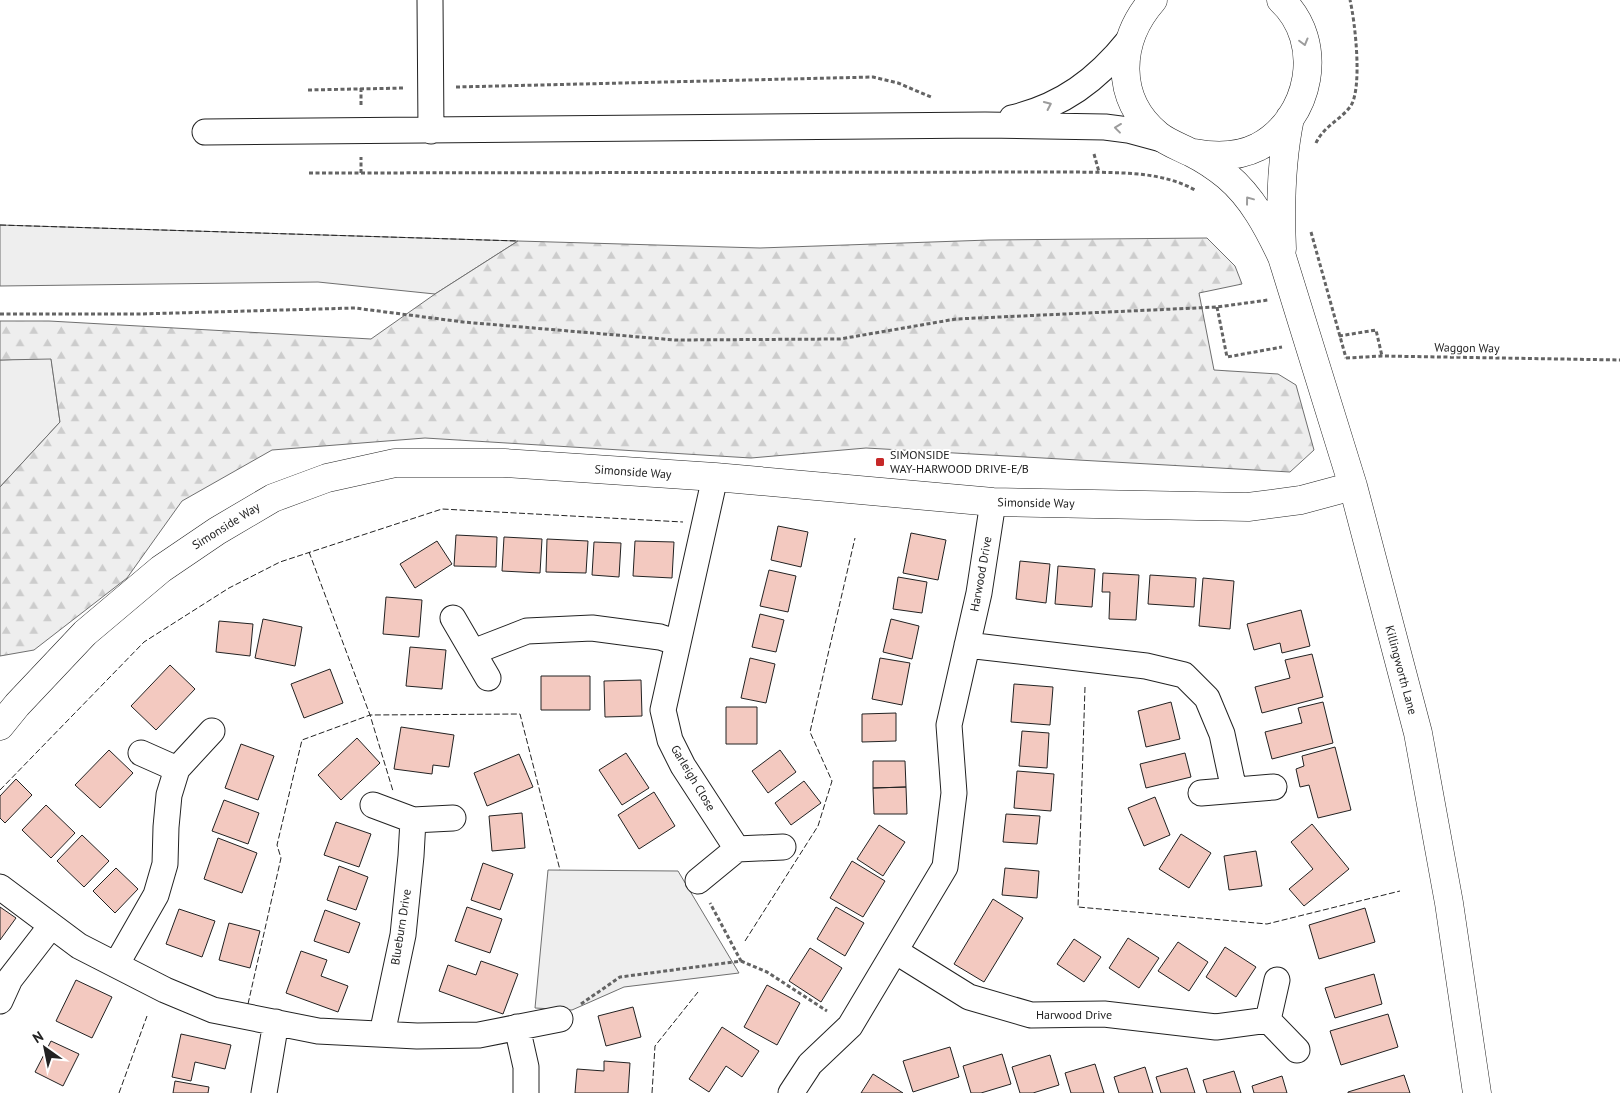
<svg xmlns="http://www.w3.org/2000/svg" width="1620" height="1093" viewBox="0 0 1620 1093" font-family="'PT Sans',sans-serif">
<defs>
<pattern id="forest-firs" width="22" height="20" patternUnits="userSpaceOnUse" patternTransform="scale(1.25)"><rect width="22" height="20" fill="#eee"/><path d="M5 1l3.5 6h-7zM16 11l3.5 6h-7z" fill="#ccc"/></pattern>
</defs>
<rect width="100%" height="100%" fill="#fff"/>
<path fill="#eee" stroke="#6f6f6f" d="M0,225L518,241L435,294L318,282L0,286Z
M51,358L60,422L0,487V360Z
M548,870L678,871L739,973L624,987L572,1010L535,1008Z"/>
<path fill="url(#forest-firs)" stroke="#6f6f6f" d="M1207,238L1235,266L1242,284L1199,293L1214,370L1278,374L1296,385L1314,450L1290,472L866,448L751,458L425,438L272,450L182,501L127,578L34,650L0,656V487L60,422L51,359L0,360V321H49L371,339L435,294L518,241L760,248L989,240Z"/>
<path fill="#f3c9c0" stroke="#222" d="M778,526L808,532L801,567L771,560Z
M911,533L946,540L938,580L903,573Z
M456,535L497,537L496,567L454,566Z
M504,537L542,539L540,573L502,571Z
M547,539L588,541L586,573L546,572Z
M437,541L452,564L415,588L400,564Z
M635,541L674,542L672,578L633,576Z
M594,542L621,543L619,577L592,575Z
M1020,561L1050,564L1046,603L1016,599Z
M1058,566L1095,569L1092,607L1055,604Z
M769,570L796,576L788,612L760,606Z
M1103,573L1139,575L1136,620L1109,619L1110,592H1102Z
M1150,575L1196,578L1194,607L1148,604Z
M898,577L927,582L922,613L893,609Z
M1203,578L1234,581L1230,629L1199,626Z
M386,597L422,600L419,637L383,634Z
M1301,610L1310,646L1282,653L1280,643L1254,650L1247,624Z
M760,614L784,620L776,652L752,647Z
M263,619L302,627L295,666L255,658Z
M891,619L919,626L912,659L883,652Z
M219,621L253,624L250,656L216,652Z
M410,647L446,650L442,689L406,686Z
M1312,654L1323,697L1262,713L1255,687L1290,678L1285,660Z
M750,658L775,664L766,703L741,698Z
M880,658L910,663L902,705L872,699Z
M170,665L195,689L156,730L131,706Z
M330,669L343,703L304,718L291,684Z
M541,676H590V710H541Z
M641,680L642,716L605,717L604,681Z
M1014,684L1053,687L1050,725L1011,722Z
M1171,702L1180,739L1146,747L1138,711Z
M1323,702L1333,743L1272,759L1265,732L1302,723L1298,708Z
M726,707H757V744H726Z
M896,713V741L862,742V714Z
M401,727L454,735L449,767L433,765L432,774L394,769Z
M1022,731L1049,733L1047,768L1019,766Z
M357,738L380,763L341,800L318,775Z
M241,744L274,756L258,800L225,788Z
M1335,747L1351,810L1318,818L1309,785L1300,787L1296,769L1304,766L1302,756Z
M109,750L133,773L100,808L75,785Z
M780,750L796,772L768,793L752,771Z
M626,753L649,788L622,805L599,770Z
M1185,753L1191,777L1146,788L1140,764Z
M519,754L533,787L487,806L474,773Z
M873,761H905L906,787L873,788Z
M1017,771L1054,774L1051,811L1014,808Z
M16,779L32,795L5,823L0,818V796Z
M804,781L821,803L791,825L775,803Z
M906,787L907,814H874L873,788Z
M654,792L675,826L639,849L618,815Z
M1155,797L1170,835L1144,846L1128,808Z
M224,800L259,813L248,844L212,831Z
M46,805L75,833L51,858L22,830Z
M522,813L525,848L492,851L489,816Z
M1006,814L1040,816L1037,844L1003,842Z
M336,822L371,834L359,867L324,855Z
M1312,824L1349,869L1304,906L1289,889L1313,869L1291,842Z
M879,825L905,842L883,876L857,859Z
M1181,834L1211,853L1189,888L1159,869Z
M82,835L109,861L84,887L57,861Z
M218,838L257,853L242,893L204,879Z
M1256,851L1262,886L1229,890L1224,856Z
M852,861L885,881L863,917L830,898Z
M483,863L513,874L500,910L471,900Z
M339,866L368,877L356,910L327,900Z
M116,868L138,889L115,913L93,891Z
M1005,868L1039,871L1037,898L1002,895Z
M993,899L1023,918L984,982L954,964Z
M0,907L16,918L0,940Z
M467,907L502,919L490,953L455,941Z
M836,907L864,923L845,956L817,939Z
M1365,908L1375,942L1319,959L1309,925Z
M179,909L215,921L202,957L166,944Z
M325,910L360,923L349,953L314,941Z
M229,923L260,931L250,968L219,960Z
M1128,938L1159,958L1139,988L1109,968Z
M1074,939L1101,957L1084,982L1057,964Z
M1178,942L1208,962L1189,991L1158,971Z
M1225,947L1256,967L1236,997L1206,977Z
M810,948L842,968L821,1002L789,981Z
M301,951L327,960L321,976L348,986L338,1012L286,993Z
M481,961L518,974L503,1014L439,991L448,965L476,975Z
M1374,974L1382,1004L1335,1018L1325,988Z
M76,980L112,997L92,1038L56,1021Z
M767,985L800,1003L777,1045L744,1027Z
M633,1007L641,1037L606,1046L598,1016Z
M1388,1014L1398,1047L1341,1065L1330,1031Z
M722,1027L759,1051L742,1077L726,1066L709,1092L689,1079Z
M181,1034L231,1045L225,1069L195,1062L191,1081L172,1077Z
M51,1041L79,1054L63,1086L35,1072Z
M950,1047L959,1077L913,1092L903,1061Z
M1002,1054L1011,1084L981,1093H971L963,1066Z
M1050,1055L1059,1085L1033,1093H1020L1012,1067Z
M604,1061L630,1063L628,1093H575L577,1069L604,1071Z
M1095,1064L1104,1093H1071L1065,1073Z
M1145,1067L1153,1093H1119L1114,1077Z
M1187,1068L1195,1093H1161L1156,1077Z
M1234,1071L1241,1093H1207L1203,1080Z
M873,1074L903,1093H861Z
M1404,1075L1410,1093H1348V1092Z
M1282,1076L1287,1093H1254L1252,1086Z
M175,1081L209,1087L208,1093H173Z"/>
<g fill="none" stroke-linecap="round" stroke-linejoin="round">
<g stroke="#222" stroke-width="27">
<path id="street" d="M430,0L431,131
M1012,118C1062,106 1097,80 1129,40
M205,132L985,125L1105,127L1128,130L1165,140
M715,477L663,710L670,740L683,766L737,849
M453,618L488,678
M967,645L1146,666L1184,675L1207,698L1222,734L1234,790
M473,652L527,631L592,628L660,637L678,643
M141,753L177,769
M1201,793L1274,787
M373,805L413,820L453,818
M698,881L737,849L783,847
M0,887L79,946L165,990L213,1010L318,1031L417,1036L479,1035L560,1019
M895,951L969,997L1031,1015L1104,1014L1216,1027L1268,1020
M116,965L156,895L165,864L166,827L169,795L177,769L212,731
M1277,980L1268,1020L1297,1050
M0,1001L10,979L51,926
M517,1027L526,1067V1093
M382,1034L403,935L411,856L413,820
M264,1093L276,1022
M791,1093L810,1064L850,1026L945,867L954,793L949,725L979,593L993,502"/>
</g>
<g stroke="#222" stroke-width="29">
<path id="secondary" d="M1153,0C1117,41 1114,99 1158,135C1168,143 1180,147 1192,153C1204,159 1216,167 1227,176C1252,197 1268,227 1282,257L1353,486L1418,733L1449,903L1477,1093
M1194,153C1215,157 1238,157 1258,147C1311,119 1326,42 1281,0
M1282,249C1280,205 1281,161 1290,118
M0,726L17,705L85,633L161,569L217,531L273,498L327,478L395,463H504L715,477L993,502L1248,507L1301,500L1353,486"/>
</g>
<path stroke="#646464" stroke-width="3" stroke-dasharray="4 2.5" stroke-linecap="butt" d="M456,87L873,77L898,83L931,97
M308,90L404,88
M361,105V88
M1316,143C1323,127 1340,120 1350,107C1363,90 1355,21 1350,0
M1094,154L1099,172
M309,173L1075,172C1115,173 1159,170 1195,190
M361,173V157
M1311,232L1346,358
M1217,307L1227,357L1282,347
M0,314H140L355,308L463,322L675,340L840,339L956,319L1217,307L1268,300
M1339,336L1376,330L1382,356
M1346,358L1382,356L1620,360
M741,961L767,972L827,1011
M581,1004L620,977L741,961L710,903"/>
<use href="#street" stroke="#fff" stroke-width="25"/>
<use href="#secondary" stroke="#fff" stroke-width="28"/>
<path stroke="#222" stroke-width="1" stroke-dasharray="6 2.5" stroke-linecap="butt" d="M0,225L518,241
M309,552L370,715L393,791
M1085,687L1078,907L1267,924L1400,891
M0,790L144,642L229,588L280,562L442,509L683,522
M745,941L818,826L832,781L810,732L855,538
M248,1004L281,858L277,845L302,740L370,715L520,714L560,870
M119,1093L147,1016
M652,1093L655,1046L698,992"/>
</g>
<defs><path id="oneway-chevron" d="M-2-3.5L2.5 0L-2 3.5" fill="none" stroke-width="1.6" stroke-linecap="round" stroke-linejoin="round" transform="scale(1.25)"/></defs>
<g stroke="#9c9c9c">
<use href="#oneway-chevron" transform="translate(1304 42) rotate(75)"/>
<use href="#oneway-chevron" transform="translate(1048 105) rotate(-25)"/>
<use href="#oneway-chevron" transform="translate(1118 128) rotate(-173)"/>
<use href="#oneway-chevron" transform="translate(1249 200) rotate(-127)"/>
</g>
<rect fill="#c62828" stroke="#fff" stroke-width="2" x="875" y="457" width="10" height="10" rx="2.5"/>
<g text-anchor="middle" stroke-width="4" stroke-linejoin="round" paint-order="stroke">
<g font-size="12" fill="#222" stroke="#fff">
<text transform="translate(1467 348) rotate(1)" y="4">Waggon Way</text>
<text transform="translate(633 472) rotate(4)" y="4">Simonside Way</text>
<text transform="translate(1036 503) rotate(1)" y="4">Simonside Way</text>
<text transform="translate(226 526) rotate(-32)" y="4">Simonside Way</text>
<text transform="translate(981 574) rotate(-80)" y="4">Harwood Drive</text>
<text transform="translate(1401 670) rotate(75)" y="4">Killingworth Lane</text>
<text transform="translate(693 778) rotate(59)" y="4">Garleigh Close</text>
<text transform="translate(401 927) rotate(-81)" y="4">Blueburn Drive</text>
<text x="1074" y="1019">Harwood Drive</text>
</g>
<g font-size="12" fill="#222" stroke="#fff" text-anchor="start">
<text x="890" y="459">SIMONSIDE<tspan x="890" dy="14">WAY-HARWOOD DRIVE-E/B</tspan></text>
</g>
</g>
<g transform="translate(45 1048) rotate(327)" stroke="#ffffff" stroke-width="4" paint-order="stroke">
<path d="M0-4L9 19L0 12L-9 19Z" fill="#222222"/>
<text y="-8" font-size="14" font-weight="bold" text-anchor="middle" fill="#222222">N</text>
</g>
</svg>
